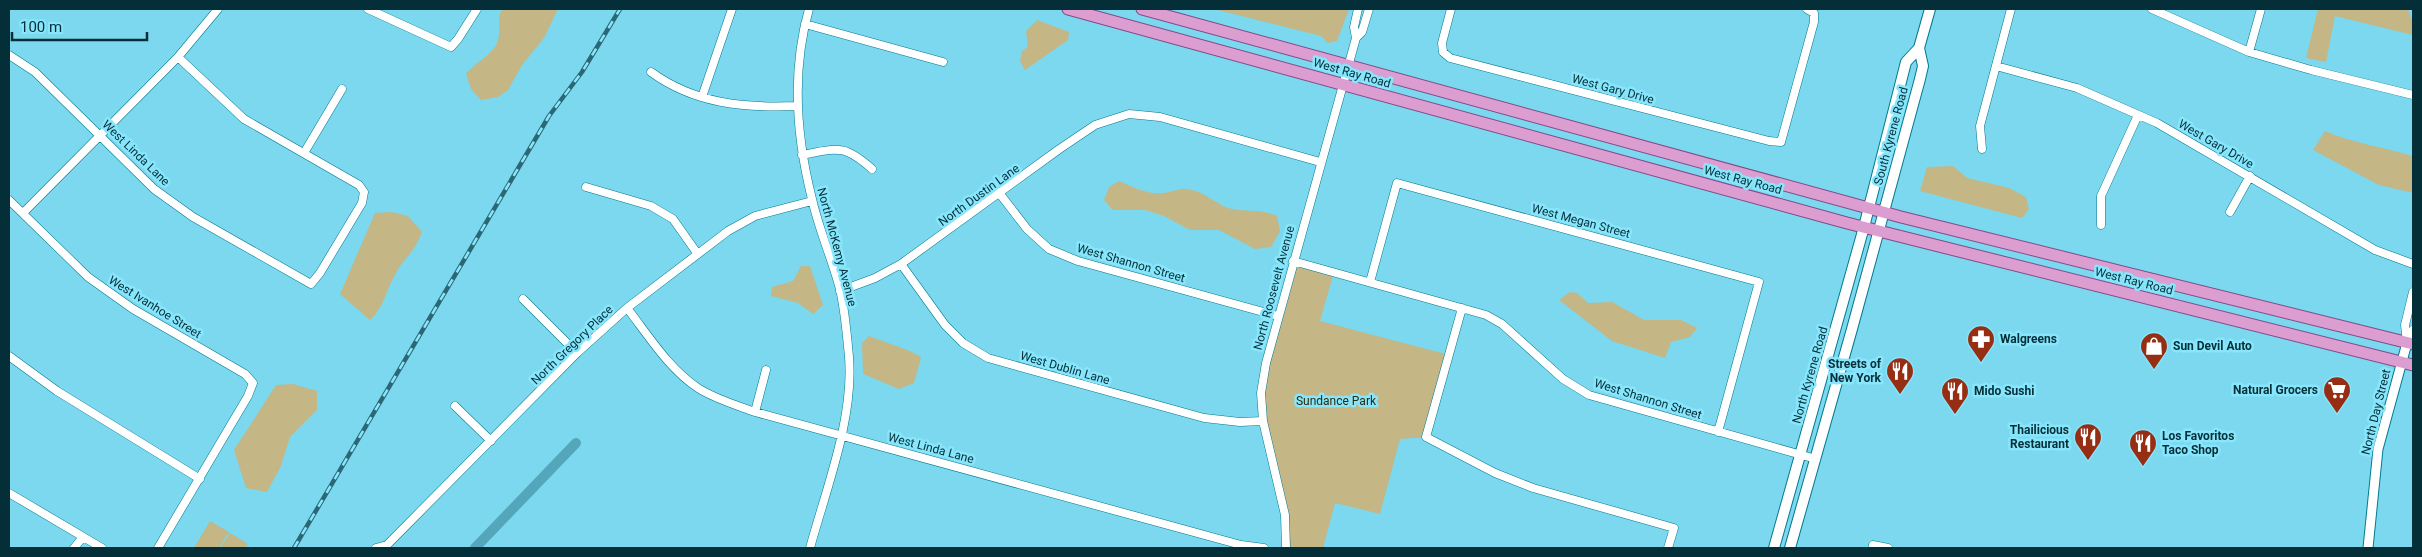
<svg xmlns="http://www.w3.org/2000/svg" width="2422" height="557" viewBox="0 0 2422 557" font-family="Roboto,sans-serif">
<rect width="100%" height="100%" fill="#7bd8ee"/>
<path fill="#c4b685" d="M502,9H558L544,38L522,65L508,90L498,97L481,100L471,89L466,74C475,62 494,55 498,40C501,28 496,21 502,9Z
M1214,9H1349L1337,41L1328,43L1321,36Z
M2318,9H2408L2411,19H2413V35L2335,16L2326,62L2306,58Z
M1037,20L1069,32L1068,40L1025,70L1020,61L1022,51L1028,47L1026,31Z
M2325,131C2352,143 2383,147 2412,156L2413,193L2379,185L2313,150Z
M1953,166L1967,178L2009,188L2026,197L2029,209L2022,218L1920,191L1927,167Z
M1119,181C1133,187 1148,195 1163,193C1171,193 1179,188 1186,189C1203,190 1214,203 1228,208C1246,213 1260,208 1277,216L1280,231L1271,247L1255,249L1219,230H1190L1164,216L1145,210H1113L1104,200L1109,187Z
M392,212L408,216L422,232C414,254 404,257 395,275C385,292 385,306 370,320L340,294L375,213Z
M1293,261L1334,272L1320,321L1449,355L1426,437L1400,439L1380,514L1335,503L1323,548H1286L1285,515L1261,393Z
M801,266H810L823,305L813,314L798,303L771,296L772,287L793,281Z
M1570,292L1577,293L1588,303L1612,302L1644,320H1681L1697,328L1690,337L1671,342L1665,358L1612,341L1559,300Z
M869,336L910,351L921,357L914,383L899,389L863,374L862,343Z
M293,384L317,391V410L290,437L281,466L267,492L246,488L234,450L276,385Z
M210,521L229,532L219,548H194Z
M230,533L248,544L245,548H220Z"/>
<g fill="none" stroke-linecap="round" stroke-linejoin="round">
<path stroke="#54a7ba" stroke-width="10" d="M475,548L576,443"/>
<g stroke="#027a8f" stroke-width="9">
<path id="minor" d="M368,9L451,47L458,39L477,9
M809,9C791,72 796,136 812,199C819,230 832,259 840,289C845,311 847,335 849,357C854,419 826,489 810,548
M1451,9L1442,43L1443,52L1450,58L1769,141L1781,142L1814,22V13L1807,9
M2152,9L2249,52L2311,70L2413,95
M805,24L943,62
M1356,38L1362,32L1369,9
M2249,52L2261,9
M9,55L35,72L154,189L193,217L311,284L320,273L362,203L364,192L359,185L244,119L178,57
M1996,66L2077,88L2157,123L2375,250L2413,264
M651,72C695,104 744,108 796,106
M702,97L732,9
M1982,149L1980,126L2011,9
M304,153L342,89
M802,155C838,148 844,144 872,169
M586,187L651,206L673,219L697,253
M1000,194L1027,229L1049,249L1078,261L1278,316
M9,200L88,277L133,309L245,374L253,383L248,396L158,548
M2230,212L2250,176
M23,213L178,57L218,9
M2101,225V196L2138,115
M1293,261L1486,315L1502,324L1563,379L1589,395L1816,459
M901,264L945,325L963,343L988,358L1204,418L1240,422L1263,421
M1370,282L1397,183L1759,282L1718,432
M840,291L875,278L901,264L1058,150L1095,125L1129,114L1160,117L1320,162
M523,299L577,353
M627,308C648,335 669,369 698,388C715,399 736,405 755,412L1241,545L1264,548
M1462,308L1426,437L1495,473L1533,488L1674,528L1668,548
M2407,343L2405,325L2413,292
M2407,343L2413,330
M9,356L57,391L200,479
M455,406L491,441
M755,412L766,370
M9,493L102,548
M1873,545L1888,548
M74,548L83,537
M376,548L387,545L577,353L627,308L728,231L755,216L812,201
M1286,548L1285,515L1263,421L1261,393L1266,363L1356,38L1354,27L1358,9"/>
</g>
<g stroke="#027a8f" stroke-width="11">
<path id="tertiary" d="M2368,548L2378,449L2407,343"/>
</g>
<g stroke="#027a8f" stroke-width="12">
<path id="secondary" d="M1774,548L1864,227L1906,62L1919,48
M1790,548L1852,329L1920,79L1923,66L1919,48L1930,9"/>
</g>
<g stroke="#814c87" stroke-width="13">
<path id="primary" d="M1068,9L1847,223L2413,365
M1142,9L1901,217L2413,344"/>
</g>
<use href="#minor" stroke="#fff" stroke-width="8"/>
<use href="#tertiary" stroke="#fff" stroke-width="9"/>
<use href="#secondary" stroke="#fff" stroke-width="10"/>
<use href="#primary" stroke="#dc9dd1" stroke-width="11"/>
<g stroke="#2b6774" stroke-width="4.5">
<path id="rail" d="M294,548L549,116L582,72L620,9"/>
</g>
<use href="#rail" stroke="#88e6fc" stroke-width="2.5" stroke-dasharray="8" stroke-linecap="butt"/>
</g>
<defs>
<g id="pharmacy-pin" transform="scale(1.4375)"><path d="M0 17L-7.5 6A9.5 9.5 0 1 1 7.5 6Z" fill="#962e14" stroke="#88e6fc"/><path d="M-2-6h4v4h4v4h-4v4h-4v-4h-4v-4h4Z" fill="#fff"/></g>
<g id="shop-pin" transform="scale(1.4375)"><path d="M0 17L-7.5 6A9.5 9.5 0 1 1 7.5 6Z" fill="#962e14" stroke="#88e6fc"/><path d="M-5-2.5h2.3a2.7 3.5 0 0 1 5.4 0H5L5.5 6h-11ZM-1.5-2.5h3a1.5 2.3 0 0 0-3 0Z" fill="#fff"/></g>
<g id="restaurant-pin" transform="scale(1.4375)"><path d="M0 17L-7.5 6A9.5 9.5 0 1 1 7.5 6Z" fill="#962e14" stroke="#88e6fc"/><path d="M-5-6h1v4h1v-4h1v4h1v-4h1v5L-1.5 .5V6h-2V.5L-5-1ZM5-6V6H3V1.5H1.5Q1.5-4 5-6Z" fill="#fff"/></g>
<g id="supermarket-pin" transform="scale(1.4375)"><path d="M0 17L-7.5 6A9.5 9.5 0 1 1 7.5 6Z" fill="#962e14" stroke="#88e6fc"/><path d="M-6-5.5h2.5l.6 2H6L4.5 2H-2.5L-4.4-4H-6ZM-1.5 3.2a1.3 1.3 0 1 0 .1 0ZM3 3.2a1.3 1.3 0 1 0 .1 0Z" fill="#fff"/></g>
</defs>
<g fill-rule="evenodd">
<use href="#pharmacy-pin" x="1981" y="339"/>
<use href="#shop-pin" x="2154" y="346"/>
<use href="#restaurant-pin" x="1900" y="371"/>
<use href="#supermarket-pin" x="2337" y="390"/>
<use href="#restaurant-pin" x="1955" y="391"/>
<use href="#restaurant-pin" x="2088" y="437"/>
<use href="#restaurant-pin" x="2143" y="443"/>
</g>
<g text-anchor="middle" stroke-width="5" stroke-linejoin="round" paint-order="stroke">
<g font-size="12" fill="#042f38" stroke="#88e6fc">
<text transform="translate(1352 73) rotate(16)" y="4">West Ray Road</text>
<text transform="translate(1613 89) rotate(15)" y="4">West Gary Drive</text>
<text transform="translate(1891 136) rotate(-75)" y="4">South Kyrene Road</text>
<text transform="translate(2216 144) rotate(30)" y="4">West Gary Drive</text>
<text transform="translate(136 153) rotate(44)" y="4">West Linda Lane</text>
<text transform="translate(1743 180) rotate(15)" y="4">West Ray Road</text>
<text transform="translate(979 195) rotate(-36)" y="4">North Dustin Lane</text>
<text transform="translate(1581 221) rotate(15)" y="4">West Megan Street</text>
<text transform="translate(837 247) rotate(75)" y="4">North McKemy Avenue</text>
<text transform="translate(1131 263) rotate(16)" y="4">West Shannon Street</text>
<text transform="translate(2134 281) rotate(14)" y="4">West Ray Road</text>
<text transform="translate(1274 288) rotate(-75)" y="4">North Roosevelt Avenue</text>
<text transform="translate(155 307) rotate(32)" y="4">West Ivanhoe Street</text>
<text transform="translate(572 345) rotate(-44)" y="4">North Gregory Place</text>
<text transform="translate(1065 368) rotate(16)" y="4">West Dublin Lane</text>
<text transform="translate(1810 375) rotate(-74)" y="4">North Kyrene Road</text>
<text transform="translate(1648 399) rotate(17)" y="4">West Shannon Street</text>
<text transform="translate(2376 412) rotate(-76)" y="4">North Day Street</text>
<text transform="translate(931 448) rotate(15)" y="4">West Linda Lane</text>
</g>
<g font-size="12" font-weight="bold" fill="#042f38" stroke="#88e6fc" text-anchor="start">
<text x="2000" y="343">Walgreens</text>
<text x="2173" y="350">Sun Devil Auto</text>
<text x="1881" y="368" text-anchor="end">Streets of<tspan x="1881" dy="14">New York</tspan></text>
<text x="2318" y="394" text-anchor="end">Natural Grocers</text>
<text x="1974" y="395">Mido Sushi</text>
<text x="2069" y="434" text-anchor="end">Thailicious<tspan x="2069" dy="14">Restaurant</tspan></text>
<text x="2162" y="440">Los Favoritos<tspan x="2162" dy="14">Taco Shop</tspan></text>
</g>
<g font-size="12" fill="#30290b" stroke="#88e6fc">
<text x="1336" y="405">Sundance Park</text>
</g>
</g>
<rect width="2422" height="557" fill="none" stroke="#042f38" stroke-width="20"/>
<path d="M12 32v8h135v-8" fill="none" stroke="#042f38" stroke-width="2.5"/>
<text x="20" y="32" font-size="15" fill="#042f38" stroke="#88e6fc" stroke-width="4" paint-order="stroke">100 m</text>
</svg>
